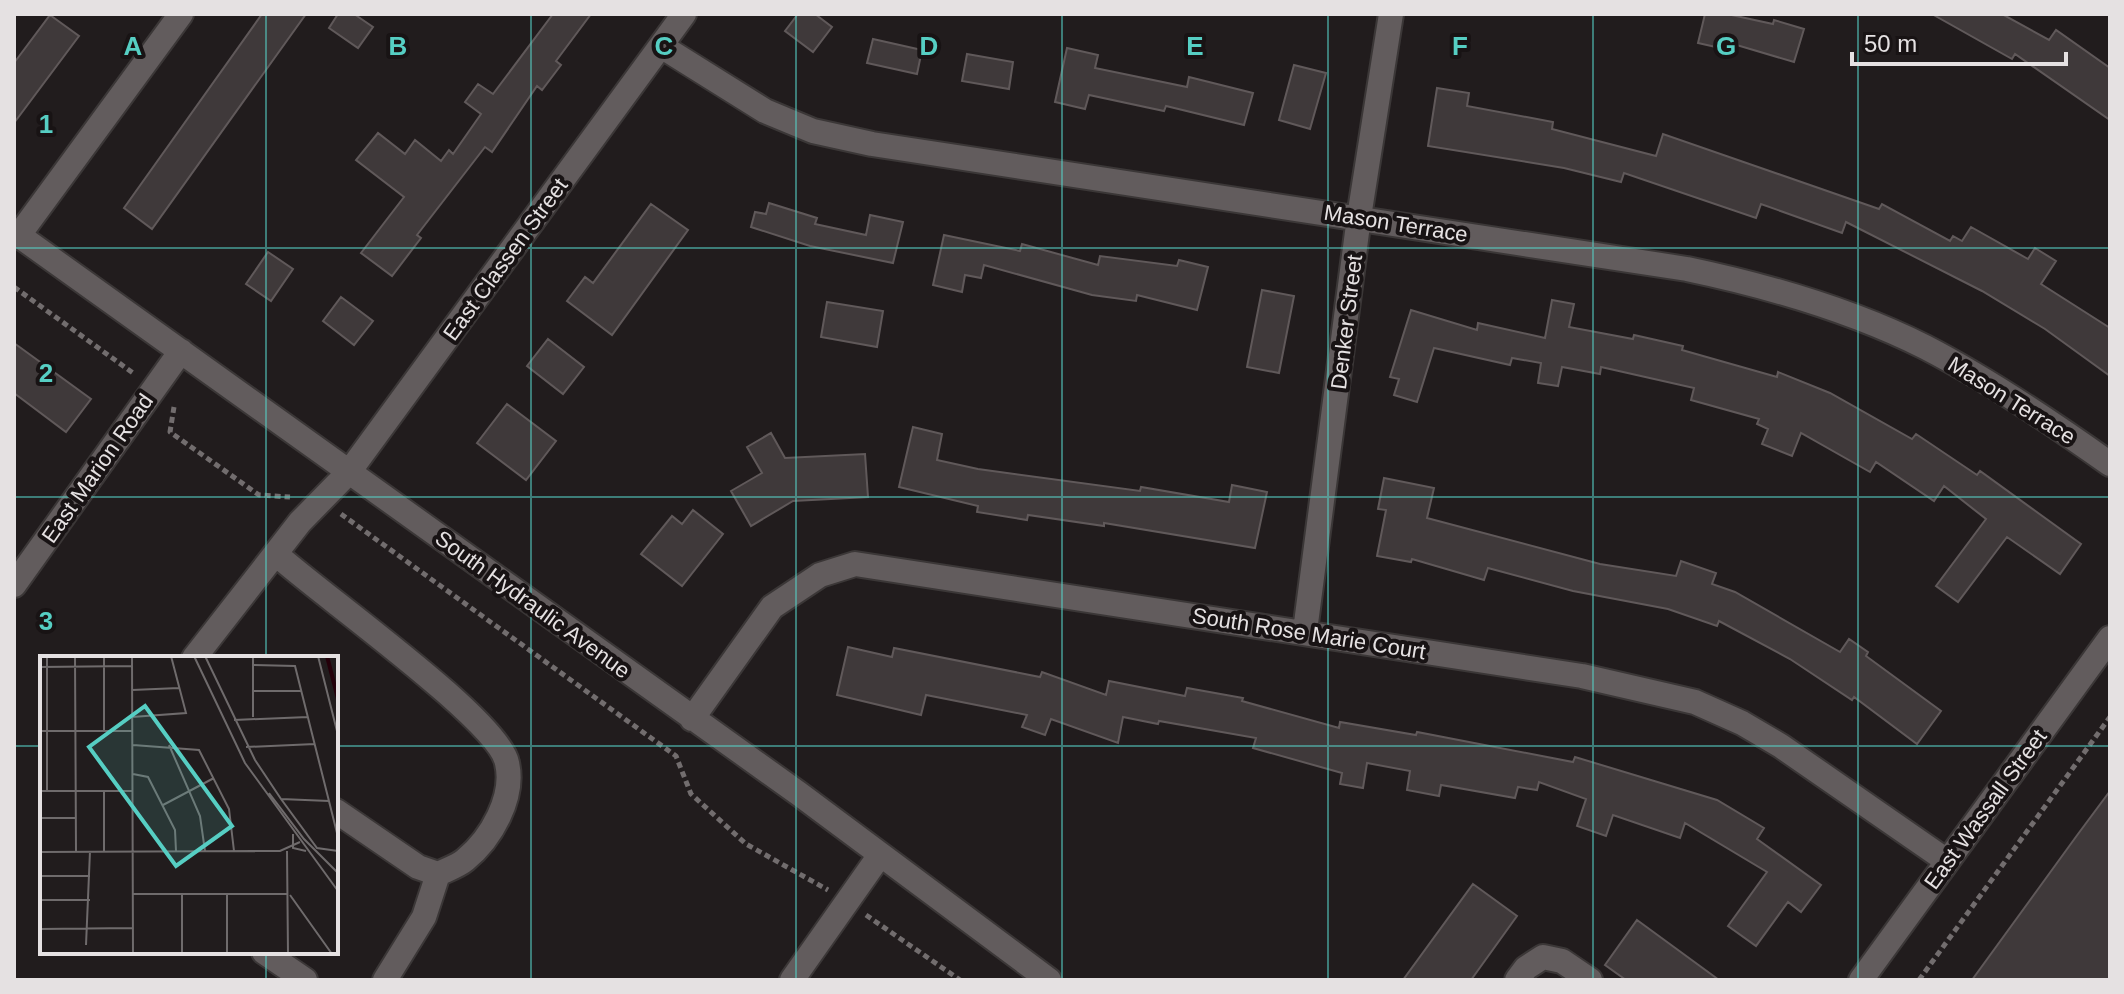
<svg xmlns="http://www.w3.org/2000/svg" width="2124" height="994" viewBox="0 0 2124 994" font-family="Helvetica,sans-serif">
<rect width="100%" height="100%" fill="#211c1d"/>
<path fill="#3f393a" stroke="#60595a" stroke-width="2" d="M262,14H306L152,229L124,208Z
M338,14H354L373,27L358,48L329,28Z
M553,14H591L556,61L561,65L542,90L537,86L492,152L485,147L417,235L421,238L392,276L361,253L404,197L356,160L378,133L405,154L415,140L441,161L449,150L453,154L481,114L465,102L478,84L493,94Z
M798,14H815L832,27L813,52L785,31Z
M1705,14H1727L1773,24L1774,20L1804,29L1794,62L1730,43L1729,50L1698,43Z
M1932,14H2002L2049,40L2056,30L2110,68V120L2015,54L2012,59Z
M50,15L79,36L14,123V63Z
M873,39L922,50L917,74L867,63Z
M1067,48L1098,55L1095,68L1187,87L1189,77L1253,93L1244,125L1166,106L1164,111L1089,95L1085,109L1055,102Z
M967,54L1013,62L1009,89L962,81Z
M1294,65L1326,73L1310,129L1279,120Z
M1437,88L1469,93L1467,106L1553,122L1552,129L1656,156L1663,134L1879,209L1882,204L1950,241L1953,236L1962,241L1971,227L2028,259L2035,248L2056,261L2041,284L2110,328V376L2045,329L1982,291L1846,222L1842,233L1761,204L1756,218L1624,173L1621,182L1564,168L1428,146Z
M769,203L817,218L815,224L866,235L870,215L903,222L893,263L810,246L751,227L755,212L766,214Z
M651,204L688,230L612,335L567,301L585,277L593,283Z
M944,235L1020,251L1022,244L1098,265L1100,256L1177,266L1179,260L1208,267L1197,310L1137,295L1136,301L1092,295L984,265L981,278L965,275L962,292L933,285Z
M268,252L293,269L271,301L246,284Z
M1262,290L1294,296L1279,373L1247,367Z
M341,297L373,321L354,345L323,321Z
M1552,300L1574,304L1569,327L1633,339L1634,335L1683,346L1682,350L1777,377L1778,372L1830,393L1912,439L1916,434L1977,475L1980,471L2081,544L2060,574L2007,537L1958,602L1936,586L1986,519L1944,486L1934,501L1876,462L1870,472L1801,433L1792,456L1762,444L1768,429L1757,424L1759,419L1691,400L1694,388L1601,367L1600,374L1562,367L1558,386L1538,383L1541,363L1512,358L1510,365L1434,348L1417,402L1394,395L1399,379L1390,377L1411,310L1477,330L1478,323L1545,338Z
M827,302L883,311L877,347L821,337Z
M548,339L584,367L563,394L527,366Z
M14,343L91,399L66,432L14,393Z
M507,404L556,441L526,480L477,443Z
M913,427L942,434L937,460L978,469L1140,491L1141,487L1229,502L1232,485L1267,492L1255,548L1104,523V526L1028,515L1027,520L977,512L978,506L899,487Z
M771,433L785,458L865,454L868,497L793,501L751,526L731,491L762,473L747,447Z
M1384,478L1434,488L1427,518L1600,564L1676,576L1681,561L1716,573L1712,584L1735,592L1840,652L1849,639L1868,652L1866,656L1941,711L1917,744L1854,697L1852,700L1790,659L1719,621L1717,626L1668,609L1573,591L1488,568L1484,580L1412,559L1411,562L1377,556L1386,510L1378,509Z
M693,510L723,534L682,586L641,554L672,516L682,524Z
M848,647L892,657L894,648L1040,677L1042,672L1106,695L1109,681L1185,696L1187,688L1243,698L1242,701L1339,728L1340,722L1416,735L1417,732L1573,762L1575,757L1717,800L1764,828L1757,839L1821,885L1801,912L1788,902L1756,946L1728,926L1767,872L1685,823L1680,838L1613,815L1606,836L1577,826L1586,799L1539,782L1537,790L1518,787L1515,798L1441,785L1439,796L1407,790L1410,771L1367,763L1363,788L1340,784L1342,773L1253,748L1256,738L1159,721L1158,724L1123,717L1118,743L1051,719L1045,735L1022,727L1027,715L926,695L921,715L837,695Z
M2110,791V980H1972L2078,834Z
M1473,884L1517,916L1471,980H1403Z
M1637,920L1719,980H1626L1605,965Z"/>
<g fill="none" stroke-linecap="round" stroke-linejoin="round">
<g stroke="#3b3737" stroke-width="28">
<path id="minor" d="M661,46L765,111L813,131L872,144L1687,269C1768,286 1851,310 1925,347C1989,380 2051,422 2110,464
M14,232L798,793L1049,980
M19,235L181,14
M276,554C317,592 499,720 507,763C515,797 491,839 465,860C458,866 446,870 438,874L418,867L336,811
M14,585L181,351
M1305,631L1359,217L1391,14
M194,658L300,522L349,472L684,14
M692,719L772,607L820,575L855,564L1582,676L1695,702L1742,723L1781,746L1947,861
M264,952L305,980
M385,980L424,917L438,874
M792,980L880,855
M1517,980L1526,968L1543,957L1562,961L1590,980
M1861,980L2110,638"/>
</g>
<path stroke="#726d6e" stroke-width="5" stroke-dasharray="6 4" stroke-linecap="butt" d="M14,287L133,373
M174,407L170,432L259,495L290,497
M341,514L676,756L691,794L746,844L828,890
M866,915L960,980
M1919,980L2110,717"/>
<use href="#minor" stroke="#625c5d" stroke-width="24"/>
</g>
<path fill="none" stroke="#56cec3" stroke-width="2" stroke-opacity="0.55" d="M266,14V658M531,14V980M796,14V980M1062,14V980M1328,14V980M1593,14V980M1858,14V980M14,248H2110M14,497H2110M14,746H42M336,746H2110M266,952V980"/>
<g text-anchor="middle" stroke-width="8" stroke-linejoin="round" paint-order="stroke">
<g font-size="22" fill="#e5e1e2" stroke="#181314">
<text transform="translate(1396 223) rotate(9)" y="8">Mason Terrace</text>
<text transform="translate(505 259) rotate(-54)" y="8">East Classen Street</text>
<text transform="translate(1346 322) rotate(-83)" y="8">Denker Street</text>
<text transform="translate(2012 400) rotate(32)" y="8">Mason Terrace</text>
<text transform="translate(97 468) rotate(-55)" y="8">East Marion Road</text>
<text transform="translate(533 604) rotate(36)" y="8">South Hydraulic Avenue</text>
<text transform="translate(1309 633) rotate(9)" y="8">South Rose Marie Court</text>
<text transform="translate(1985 809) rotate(-54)" y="8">East Wassall Street</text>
</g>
</g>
<g transform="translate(40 656)">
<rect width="298" height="298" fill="#211c1d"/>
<path fill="none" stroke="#24000a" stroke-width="4" d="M287,0L298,43"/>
<path fill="none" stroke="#6f6b6c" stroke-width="2" d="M7,0V135M35,0L36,195M64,0V75M92,0L93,298M154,0L205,107L298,235M165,0L215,104L241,143L277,192L298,195M278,0L298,79M213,9L255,10L298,181M0,11L92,10M92,34L139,32M214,35H262M92,61L146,57L131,0M213,61V0M194,64L268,61M0,75H92M93,89L159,94L189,153L194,195M129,89L160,160L165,195M206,91L275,88M93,118L108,121L135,174L136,195M0,135H93M64,135V195M229,137L264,183L298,217M241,143L289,145M123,149L174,122M0,162H36M253,178V192L266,195M247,195L248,298M0,196L240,195L260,186M0,220H50M92,238H248M142,238V298M187,238V298M250,239L292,298M0,244H50M0,273L93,272M46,289L50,195"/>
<path fill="#56cec3" fill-opacity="0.15" stroke="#56cec3" stroke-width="4" d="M105,50L192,170L136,210L49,91Z"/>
<rect width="298" height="298" fill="none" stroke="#e5e1e2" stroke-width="4"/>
</g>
<g font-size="26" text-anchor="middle" font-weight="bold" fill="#56cec3" stroke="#181314" stroke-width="8" stroke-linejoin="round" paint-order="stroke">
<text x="133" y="55">A</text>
<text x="398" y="55">B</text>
<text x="664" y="55">C</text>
<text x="929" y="55">D</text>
<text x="1195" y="55">E</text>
<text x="1460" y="55">F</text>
<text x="1726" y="55">G</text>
<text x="46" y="133">1</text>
<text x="46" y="382">2</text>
<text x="46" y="630">3</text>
</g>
<rect width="2124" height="994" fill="none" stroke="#e5e1e2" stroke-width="32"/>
<path d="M1852 52v12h214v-12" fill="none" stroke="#e5e1e2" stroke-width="4"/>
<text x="1864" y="52" font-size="24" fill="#e5e1e2" stroke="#181314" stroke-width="6" paint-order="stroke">50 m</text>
</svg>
